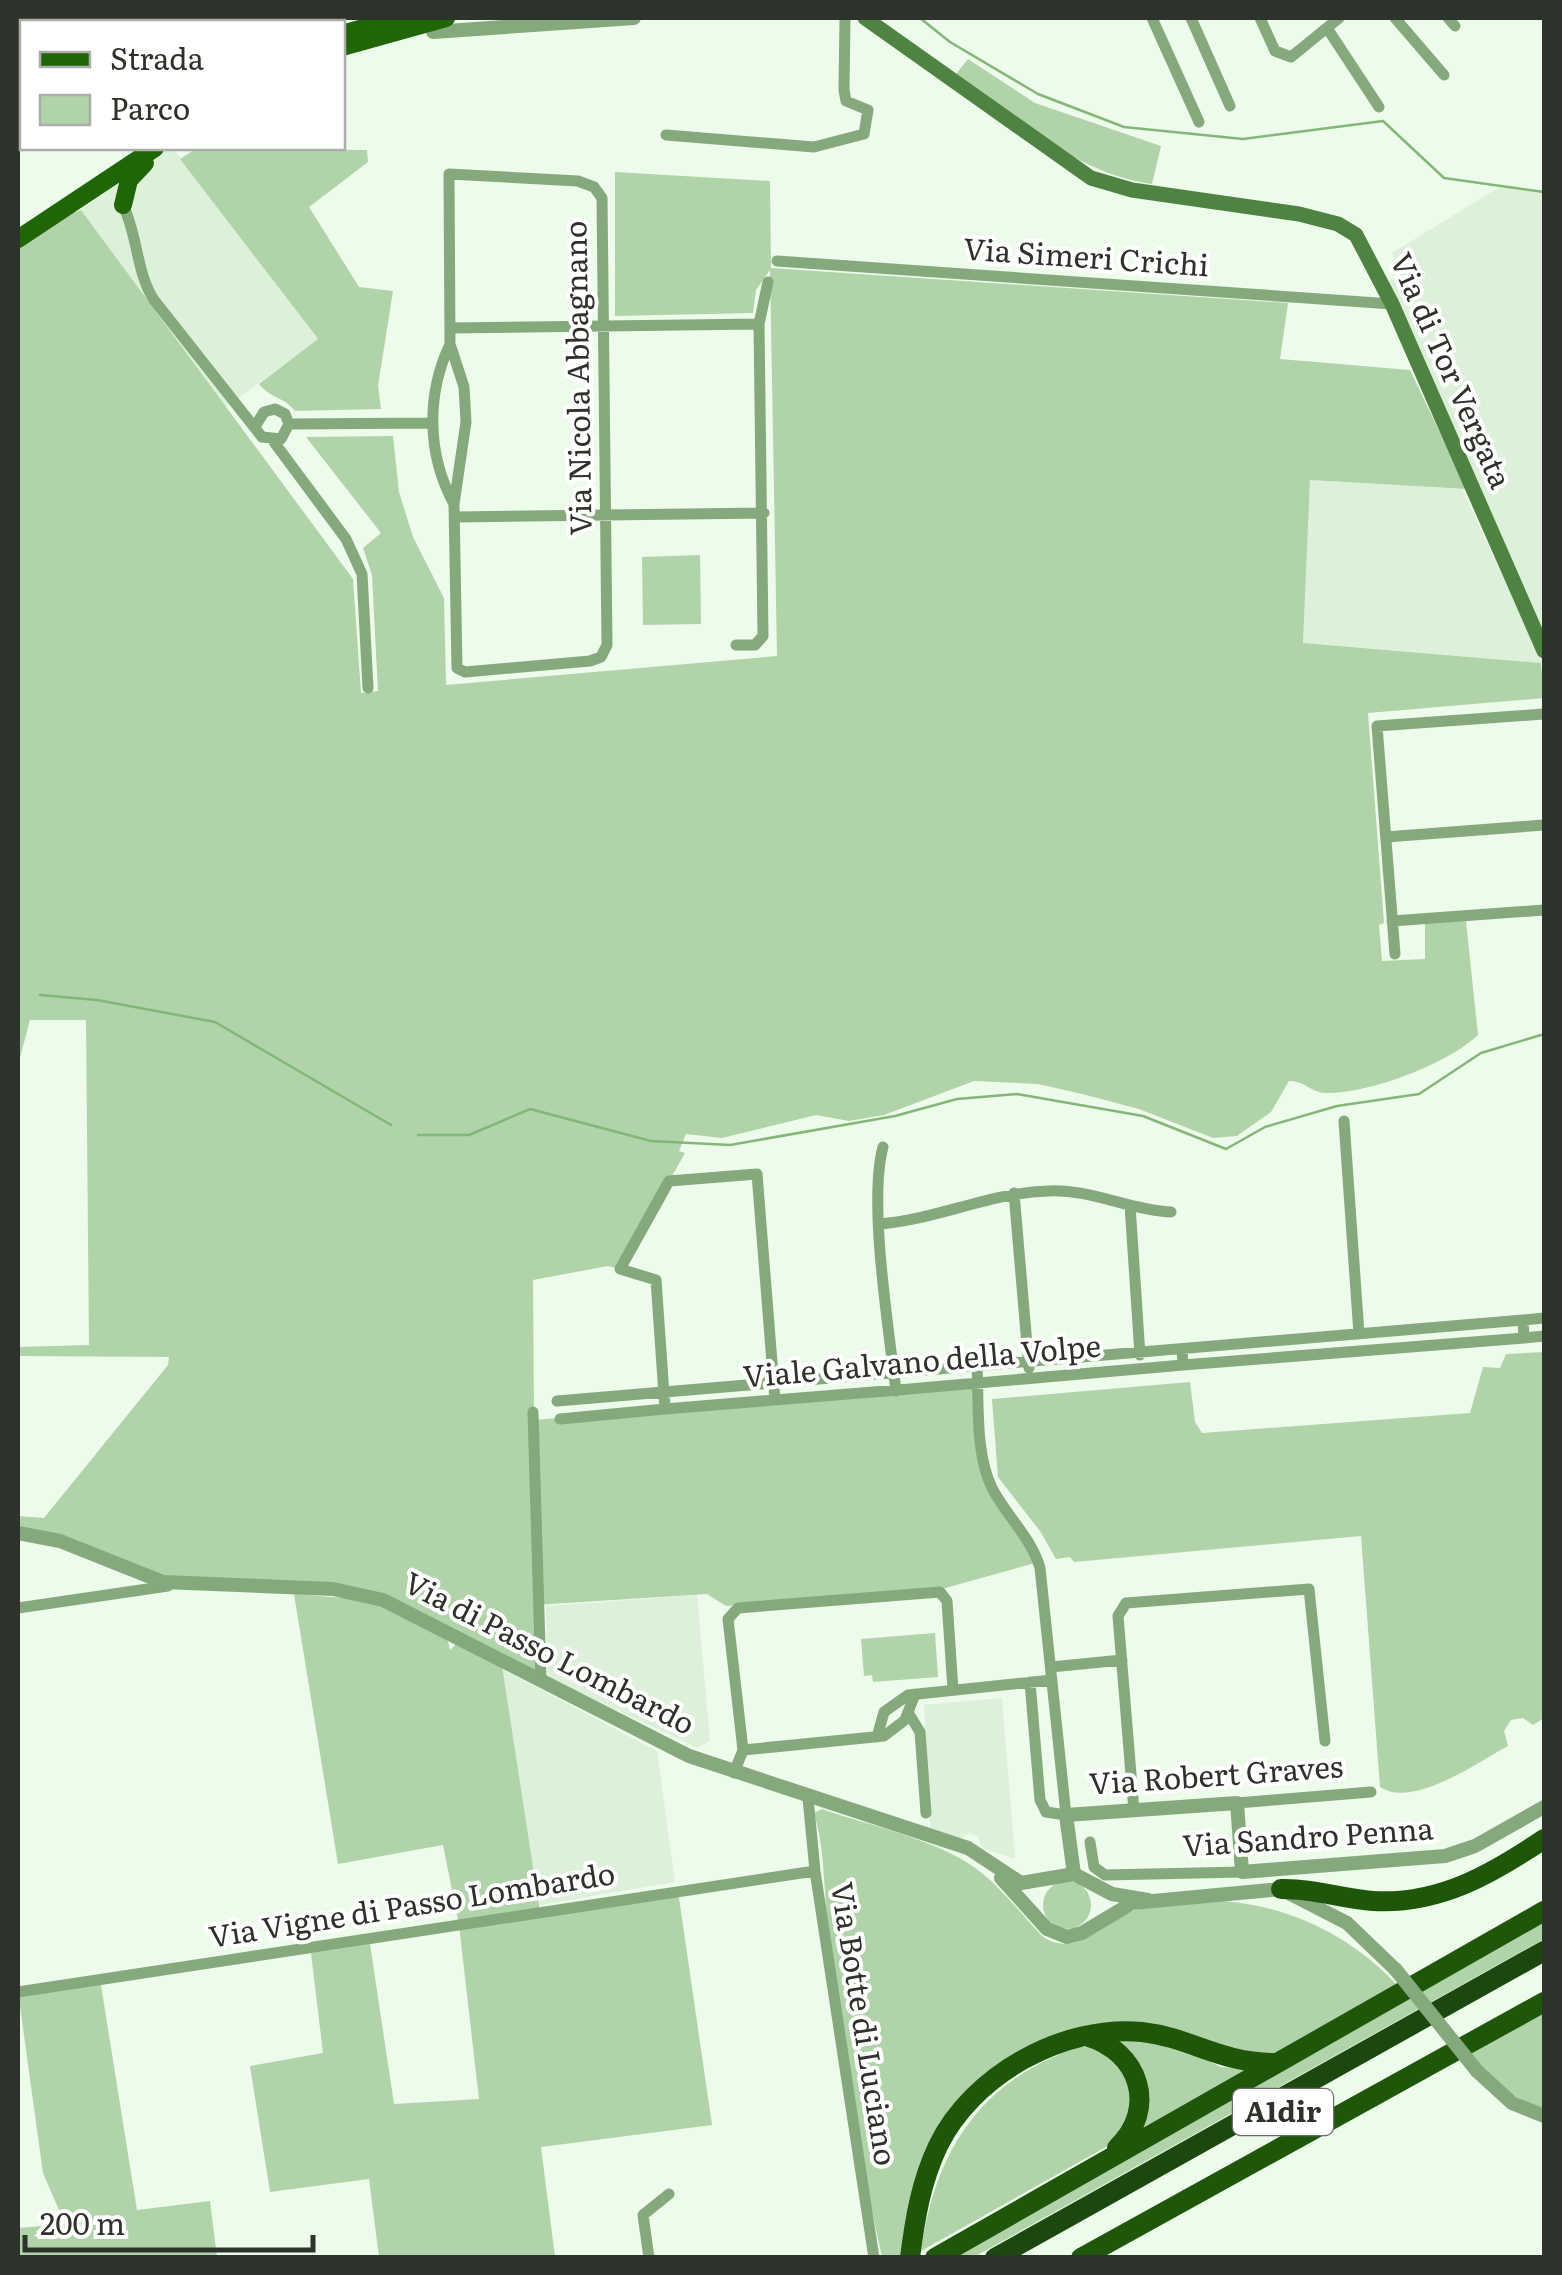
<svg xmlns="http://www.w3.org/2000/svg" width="1562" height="2275" viewBox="0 0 1562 2275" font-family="Literata,serif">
<rect width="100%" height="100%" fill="#edfbea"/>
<path fill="#ddf0d9" d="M167,148H173L318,340L226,407L81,210Z
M1503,185L1544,192V636L1387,282L1402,274L1392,253Z
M1310,480L1462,489L1543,663L1303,643Z
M697,1595L710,1741L697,1748L551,1679L547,1673L546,1606Z
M502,1669L657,1751L675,1882L539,1905Z
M1002,1698L1015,1859L982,1848L978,1836L968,1833L958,1840L930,1831L924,1705Z"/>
<path fill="#b1d3a9" d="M968,59L1035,103L1161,146L1152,184C1076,174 1017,118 956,74Z
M197,148L367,150L368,162L309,207L359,287L393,291L378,386L381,409L295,411C284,397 270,398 259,384L318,339L180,159Z
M615,172L770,181L771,268L1288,303L1280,359L1410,370L1467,489L1310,480L1303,643L1541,663L1544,698L1368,713L1384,923L1379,925L1382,961L1425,959V923L1466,921L1478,1035C1446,1065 1368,1094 1325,1093C1311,1092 1304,1081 1289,1081L1271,1112L1237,1136L1213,1138L1139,1109L1082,1094L1038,1084L974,1081L884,1115L849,1121L816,1115L722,1138L686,1134L679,1151L685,1153L620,1269L608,1266L533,1280L534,1420L978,1384L985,1471L1038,1562L942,1589L726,1606L707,1594L535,1605L536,1671L393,1598L168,1579L18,1529V1516L44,1518L168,1365L169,1357L18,1356V1347L89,1345L86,1020H30L18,1065V246L58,219L81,210L353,579L361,693L378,691L372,575L363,548L381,533L306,437L393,436L399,492L413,537L444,598L446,685L777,656L770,270L756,290L753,313L615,316Z
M700,555L701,624L643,625L642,557Z
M1544,1352V1718L1533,1725L1523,1718L1511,1720L1504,1731L1508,1746C1478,1762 1413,1809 1380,1787L1361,1536L1074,1562L1070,1557L1056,1559L1040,1531L998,1477L992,1399L1190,1382L1195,1422L1202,1433L1470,1413L1483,1367L1500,1368L1506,1354Z
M294,1594L368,1600L447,1637L450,1650L458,1642L502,1666L540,1912L678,1891L712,2125L541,2147L555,2257H379L369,2179L270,2192L250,2066L323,2053L311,1953L370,1944L394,2104L479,2099L459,1925L443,1845L338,1864Z
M935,1633L938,1677L873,1682L872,1675L864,1676L861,1639Z
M822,1809C871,1826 930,1838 971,1865C998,1883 1019,1912 1042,1936C1077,1961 1106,1918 1139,1909C1234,1884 1332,1915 1398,1986L1275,2055L1242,2054L1104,2023L1068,2032L969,2097L901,2257H882C858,2151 845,2042 829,1933C823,1892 826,1853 814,1813Z
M1043 1905a24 24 0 1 1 48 0a24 24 0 1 1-48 0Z
M1544,1920V1939L974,2257L946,2258Z
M100,1979L137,2210L210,2201L217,2257H18V2228L65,2224L43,2173L18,1992Z
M1544,2009V2111L1501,2089L1469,2051Z
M1125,2037L1183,2049L1221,2067L1252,2069L1137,2134L1145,2115L1109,2041Z
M1079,2047C1117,2046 1124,2072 1137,2103L1113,2143L921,2251C935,2152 979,2081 1079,2047Z"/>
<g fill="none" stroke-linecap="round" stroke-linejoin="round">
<path stroke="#83b777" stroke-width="2.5" d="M920,18L950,42L1038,94L1124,127L1243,139L1383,121L1444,178L1544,192
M18,128L22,125
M40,995L97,1000L215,1022L391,1125
M418,1135H469L530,1109L651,1141L730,1145L895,1116L957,1099L1017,1094L1143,1116L1226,1149L1265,1127L1337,1106L1419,1094L1481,1053L1541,1035"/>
<path stroke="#85a97d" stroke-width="11" d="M237,18V22
M1152,18L1199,122
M1191,18L1230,106
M1260,18L1275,51L1291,57L1339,18
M1395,18L1444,75
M1448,18L1455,26
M266,22L278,18
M1327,28L1379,107
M666,135L814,147L864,134L868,110L846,101L844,90L845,18
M123,205C138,236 136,272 154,300L262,437L281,439L289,424
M777,261L1392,304
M450,328L759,324
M450,344L449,174L578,181L594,187L602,198L607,645L601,657L590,661L465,672L457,668L454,504L466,422L464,387L450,344C426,395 427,455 454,504
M289,424L431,423
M256,425L264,412L275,409L285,414L289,424
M274,442L346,539L362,574L368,688
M455,517L764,513
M736,645H755L763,636L759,324L768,282
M1386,837L1544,825
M1392,921L1544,910
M1395,954L1377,726L1544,714
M1344,1121L1359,1334
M883,1147C868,1202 889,1330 896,1391
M1014,1193L1029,1368
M1130,1205L1140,1355
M880,1224C938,1219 989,1193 1048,1191C1092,1189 1129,1210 1171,1212
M1544,1318L1523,1320L1524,1338L1544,1336
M977,1365C979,1404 975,1453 992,1488C1007,1517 1031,1537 1040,1568L1066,1815L1046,1812L1040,1800L1030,1682
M1183,1365L1524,1338
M775,1400L757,1174L669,1181L620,1269L656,1280L665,1409C838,1395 1010,1381 1183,1365L1182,1349
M557,1401L1523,1320
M533,1412L541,1681
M560,1419L665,1409
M18,1608L168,1586
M1051,1667L1122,1660
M909,1714L920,1732L926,1813
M877,1737L884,1712L908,1695L1052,1680
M743,1750L884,1736L905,1720L915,1694
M734,1773L743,1750L728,1619L738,1608L940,1592L947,1601L953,1690
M808,1798L815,1871L874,2258
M1237,1803L1371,1792
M1134,1811L1118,1616L1126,1603L1309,1589L1325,1741
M1090,1842L1094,1867L1105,1875L1242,1872
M18,1992L815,1871
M649,2258L643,2215L669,2194"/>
<path stroke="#85a97d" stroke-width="14" d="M433,32L634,18
M18,1533L60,1541L163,1582L333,1589L383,1600L689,1756L968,1848L1021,1883L1074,1874L1112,1894L1148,1900
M1074,1874L1066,1815L1237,1803L1242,1872L1445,1856L1475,1846L1544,1807
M1001,1878L1047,1929L1067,1937L1082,1933L1132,1903L1281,1889L1347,1923L1396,1970
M1477,2071L1512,2103L1544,2116"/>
<path stroke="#4e8341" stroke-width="15" d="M865,18L1091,178L1132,190L1299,214L1338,224L1356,235L1392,304L1544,651"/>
<path stroke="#206606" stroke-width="18" d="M342,34L399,18
M342,47L446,18
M123,205L129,180L145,163
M18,239L155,148"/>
<path stroke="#1e570a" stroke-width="20" d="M1281,1889C1313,1888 1342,1899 1373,1901C1439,1905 1492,1874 1544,1839
M1086,2036C1140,2051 1158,2109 1117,2148
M910,2258C915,2218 921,2182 938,2146C972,2075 1064,2024 1142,2032C1193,2038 1218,2063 1276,2063
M935,2258L1544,1911
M1081,2258L1544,2002"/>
<path stroke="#1c480f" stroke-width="20" d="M995,2258L1544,1951"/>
<path stroke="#85a97d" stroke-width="14" d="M1396,1970L1477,2071"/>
</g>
<g text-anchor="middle" stroke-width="8" stroke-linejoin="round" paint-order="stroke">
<rect fill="#fff" stroke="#6c706b" stroke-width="2.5" x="1233" y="2089" width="100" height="46" rx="8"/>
<g font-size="28" font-weight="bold" fill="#2d322b">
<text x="1283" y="2122">A1dir</text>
</g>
<g font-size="30" fill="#2d322b" stroke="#fff">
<text transform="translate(1086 258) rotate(4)" y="10">Via Simeri Crichi</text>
<text transform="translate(1450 371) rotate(66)" y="10">Via di Tor Vergata</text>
<text transform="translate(579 378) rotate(-91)" y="10">Via Nicola Abbagnano</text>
<text transform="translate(922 1362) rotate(-5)" y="10">Viale Galvano della Volpe</text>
<text transform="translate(549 1654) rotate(27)" y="10">Via di Passo Lombardo</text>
<text transform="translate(1216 1776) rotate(-4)" y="10">Via Robert Graves</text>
<text transform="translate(1308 1838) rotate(-4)" y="10">Via Sandro Penna</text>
<text transform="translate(412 1906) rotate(-9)" y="10">Via Vigne di Passo Lombardo</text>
<text transform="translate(863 2024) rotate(81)" y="10">Via Botte di Luciano</text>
</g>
</g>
<rect width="1562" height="2275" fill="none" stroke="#2d322b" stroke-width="40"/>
<rect x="20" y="20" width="325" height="130" fill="#ffffff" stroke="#abadaa" stroke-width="2.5"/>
<rect x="40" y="52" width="50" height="15" fill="#206606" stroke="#abadaa" stroke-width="2.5"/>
<text x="110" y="70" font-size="30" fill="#2d322b">Strada</text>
<rect x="40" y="95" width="50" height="30" fill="#b1d3a9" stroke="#abadaa" stroke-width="2.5"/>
<text x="110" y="120" font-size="30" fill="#2d322b">Parco</text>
<path d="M25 2235v15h288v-15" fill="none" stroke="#2d322b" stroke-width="5"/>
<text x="40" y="2235" font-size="30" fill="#2d322b" stroke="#ffffff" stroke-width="8" paint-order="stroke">200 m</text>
</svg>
